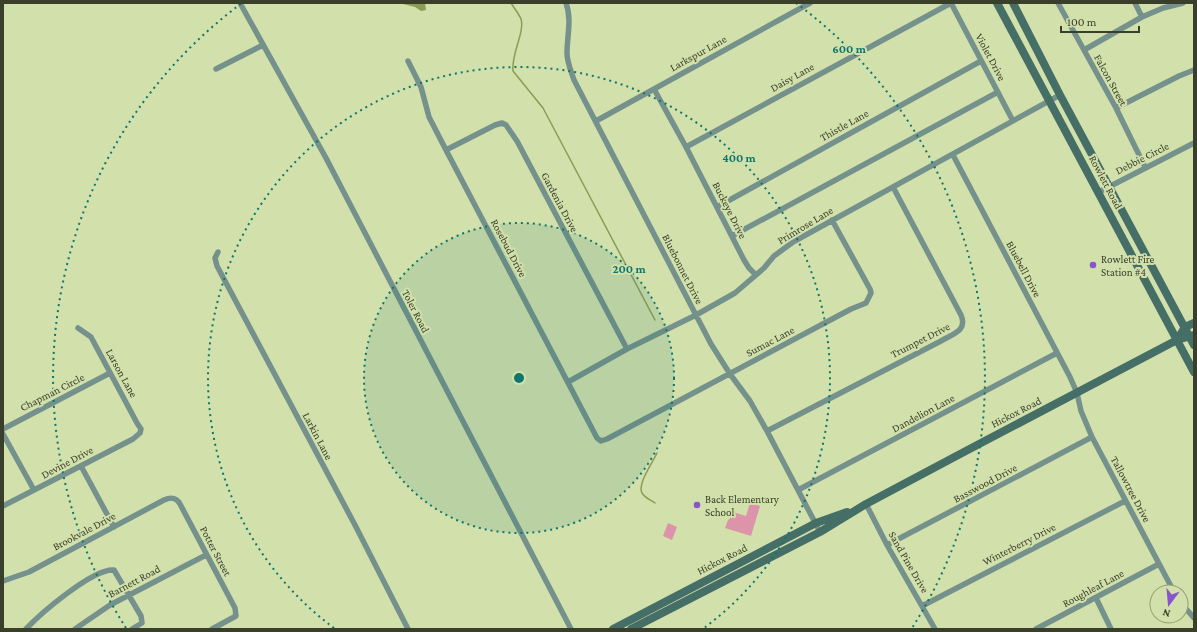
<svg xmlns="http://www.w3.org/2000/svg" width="1197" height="632" viewBox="0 0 1197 632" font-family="'Crimson Pro',serif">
<rect width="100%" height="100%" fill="#d2e0ab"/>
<path fill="#dd93a9" d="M750,503L760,506L751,536L725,528L728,520L732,517L733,512L746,516Z
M668,523L677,527L672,540L663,536Z"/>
<path fill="#8b9c55" d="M399,3H425L426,10L421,11L415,7Z"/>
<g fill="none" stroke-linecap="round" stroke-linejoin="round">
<path stroke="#8b9c55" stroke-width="1.5" d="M511,3C514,8 519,14 521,19C525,32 511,54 513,71L543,108L655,320
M655,503C651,500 645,498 642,493C637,484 653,462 657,453"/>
<path stroke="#75918b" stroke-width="5.5" d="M240,3L326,158L571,629
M566,3C572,19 567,36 567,53C567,62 571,71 574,80L711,344L730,374L750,401L767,431L820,532
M951,3L1013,121
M1058,3L1116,108L1145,167
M1135,3L1142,17
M1084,50L1142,17L1163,8L1183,3
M408,61L421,87L429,117L446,150L597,438L601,441L607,439L851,309L866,303L871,293L870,289L832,220
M216,69L263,45
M654,89L686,147L744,260L749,268L756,275
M1116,108L1179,76L1194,70
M596,121L810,3
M686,147L951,3
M446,150L495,125L502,123L506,125L517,141L627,349
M953,155L1070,377L1077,393L1081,411L1092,437L1174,592
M1099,192L1194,143
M717,207L981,61
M732,236L998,92
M218,252L215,258L217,266L355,525L408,629
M568,382L627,349L696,315L735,293L764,268L774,256L793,242L1060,95
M3,429L110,373
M767,431L941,341C952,334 968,331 961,315L893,187
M3,434L34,490
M81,466L114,527
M798,490L1057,353
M866,504L887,545L935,629
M3,506L133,439L140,433L141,429L137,423L91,337L78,328
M887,545L1092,437
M3,581L29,572L164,500C171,497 176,497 180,504L235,608L236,616L212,629
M1096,598L1111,629
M1181,603L1194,618
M922,606L1125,501
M26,629C40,614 93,568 114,570L141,616L142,623L132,629
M75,629L110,605L206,555
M1036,629L1159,564"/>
<path stroke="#446e66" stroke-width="8" d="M997,3L1194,372
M1013,3L1060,95L1194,345
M1177,340L1185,327L1194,323
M613,629L816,523L847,512
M631,629L820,532L866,504L962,453L1177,340L1194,335"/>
</g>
<circle cx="519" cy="378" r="155" fill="#0f766e" fill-opacity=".12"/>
<g fill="none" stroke="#0f766e" stroke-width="2" stroke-dasharray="2 4">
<circle cx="519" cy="378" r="155"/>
<path d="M334 628A311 311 0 1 1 704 628"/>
<path d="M126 628A466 466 0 0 1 242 3M796 3A466 466 0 0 1 912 628"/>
</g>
<g fill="#8955ce" stroke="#d2e0ab" stroke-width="1.5">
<circle cx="1093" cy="265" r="4"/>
<circle cx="697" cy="505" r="4"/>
</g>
<g text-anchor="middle" stroke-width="4" stroke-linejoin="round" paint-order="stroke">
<g font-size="11" fill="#393f2a" stroke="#d2e0ab">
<text transform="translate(698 53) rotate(-29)" y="4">Larkspur Lane</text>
<text transform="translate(991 57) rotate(62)" y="4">Violet Drive</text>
<text transform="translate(792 77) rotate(-29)" y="4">Daisy Lane</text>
<text transform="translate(1111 80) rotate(61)" y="4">Falcon Street</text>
<text transform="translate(844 125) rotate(-29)" y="4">Thistle Lane</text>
<text transform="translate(1142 158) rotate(-27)" y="4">Debbie Circle</text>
<text transform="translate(1106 182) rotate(62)" y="4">Rowlett Road</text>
<text transform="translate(560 202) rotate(62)" y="4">Gardenia Drive</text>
<text transform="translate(730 210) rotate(63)" y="4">Buckeye Drive</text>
<text transform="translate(805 225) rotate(-31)" y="4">Primrose Lane</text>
<text transform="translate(509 248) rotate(62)" y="4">Rosebud Drive</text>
<text transform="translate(683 269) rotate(63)" y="4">Bluebonnet Drive</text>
<text transform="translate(1024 269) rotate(62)" y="4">Bluebell Drive</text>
<text transform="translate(416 311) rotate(63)" y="4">Toler Road</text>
<text transform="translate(920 340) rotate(-27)" y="4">Trumpet Drive</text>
<text transform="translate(770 341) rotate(-28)" y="4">Sumac Lane</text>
<text transform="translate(122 373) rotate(61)" y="4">Larson Lane</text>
<text transform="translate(52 392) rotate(-27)" y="4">Chapman Circle</text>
<text transform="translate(1016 412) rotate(-27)" y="4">Hickox Road</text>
<text transform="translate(923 413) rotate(-28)" y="4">Dandelion Lane</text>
<text transform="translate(318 436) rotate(62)" y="4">Larkin Lane</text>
<text transform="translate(67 462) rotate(-28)" y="4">Devine Drive</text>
<text transform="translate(985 483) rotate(-28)" y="4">Basswood Drive</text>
<text transform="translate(1131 489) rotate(62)" y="4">Tallowtree Drive</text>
<text transform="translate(84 531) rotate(-28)" y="4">Brookvale Drive</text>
<text transform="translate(1019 544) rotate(-27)" y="4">Winterberry Drive</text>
<text transform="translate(216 551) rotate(62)" y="4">Potter Street</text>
<text transform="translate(722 559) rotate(-27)" y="4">Hickox Road</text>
<text transform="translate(909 562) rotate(60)" y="4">Sand Pine Drive</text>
<text transform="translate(134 581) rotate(-28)" y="4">Barnett Road</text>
<text transform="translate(1093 588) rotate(-28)" y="4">Roughleaf Lane</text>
</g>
<g font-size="11" fill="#393f2a" stroke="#d2e0ab" text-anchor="start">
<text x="1101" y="263">Rowlett Fire<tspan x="1101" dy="13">Station #4</tspan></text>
<text x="705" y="503">Back Elementary<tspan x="705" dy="13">School</tspan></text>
</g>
</g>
<circle cx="519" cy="378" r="6" fill="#0f766e" stroke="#d2e0ab" stroke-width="2"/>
<g font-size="12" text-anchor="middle" font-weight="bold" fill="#0f766e" stroke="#d2e0ab" stroke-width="4" stroke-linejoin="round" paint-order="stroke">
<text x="849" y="53">600 m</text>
<text x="739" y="162">400 m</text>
<text x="629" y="273">200 m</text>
</g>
<rect width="1197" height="632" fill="none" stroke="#393f2a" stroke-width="8"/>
<g transform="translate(1169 604) rotate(196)"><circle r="19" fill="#d2e0ab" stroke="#95a077"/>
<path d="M0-3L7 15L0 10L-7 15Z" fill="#8955ce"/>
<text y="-6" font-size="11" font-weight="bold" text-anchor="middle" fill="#393f2a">N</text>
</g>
<path d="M1061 26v6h78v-6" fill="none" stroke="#393f2a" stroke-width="2"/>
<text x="1067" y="26" font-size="12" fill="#393f2a" stroke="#d2e0ab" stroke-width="3" paint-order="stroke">100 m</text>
</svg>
